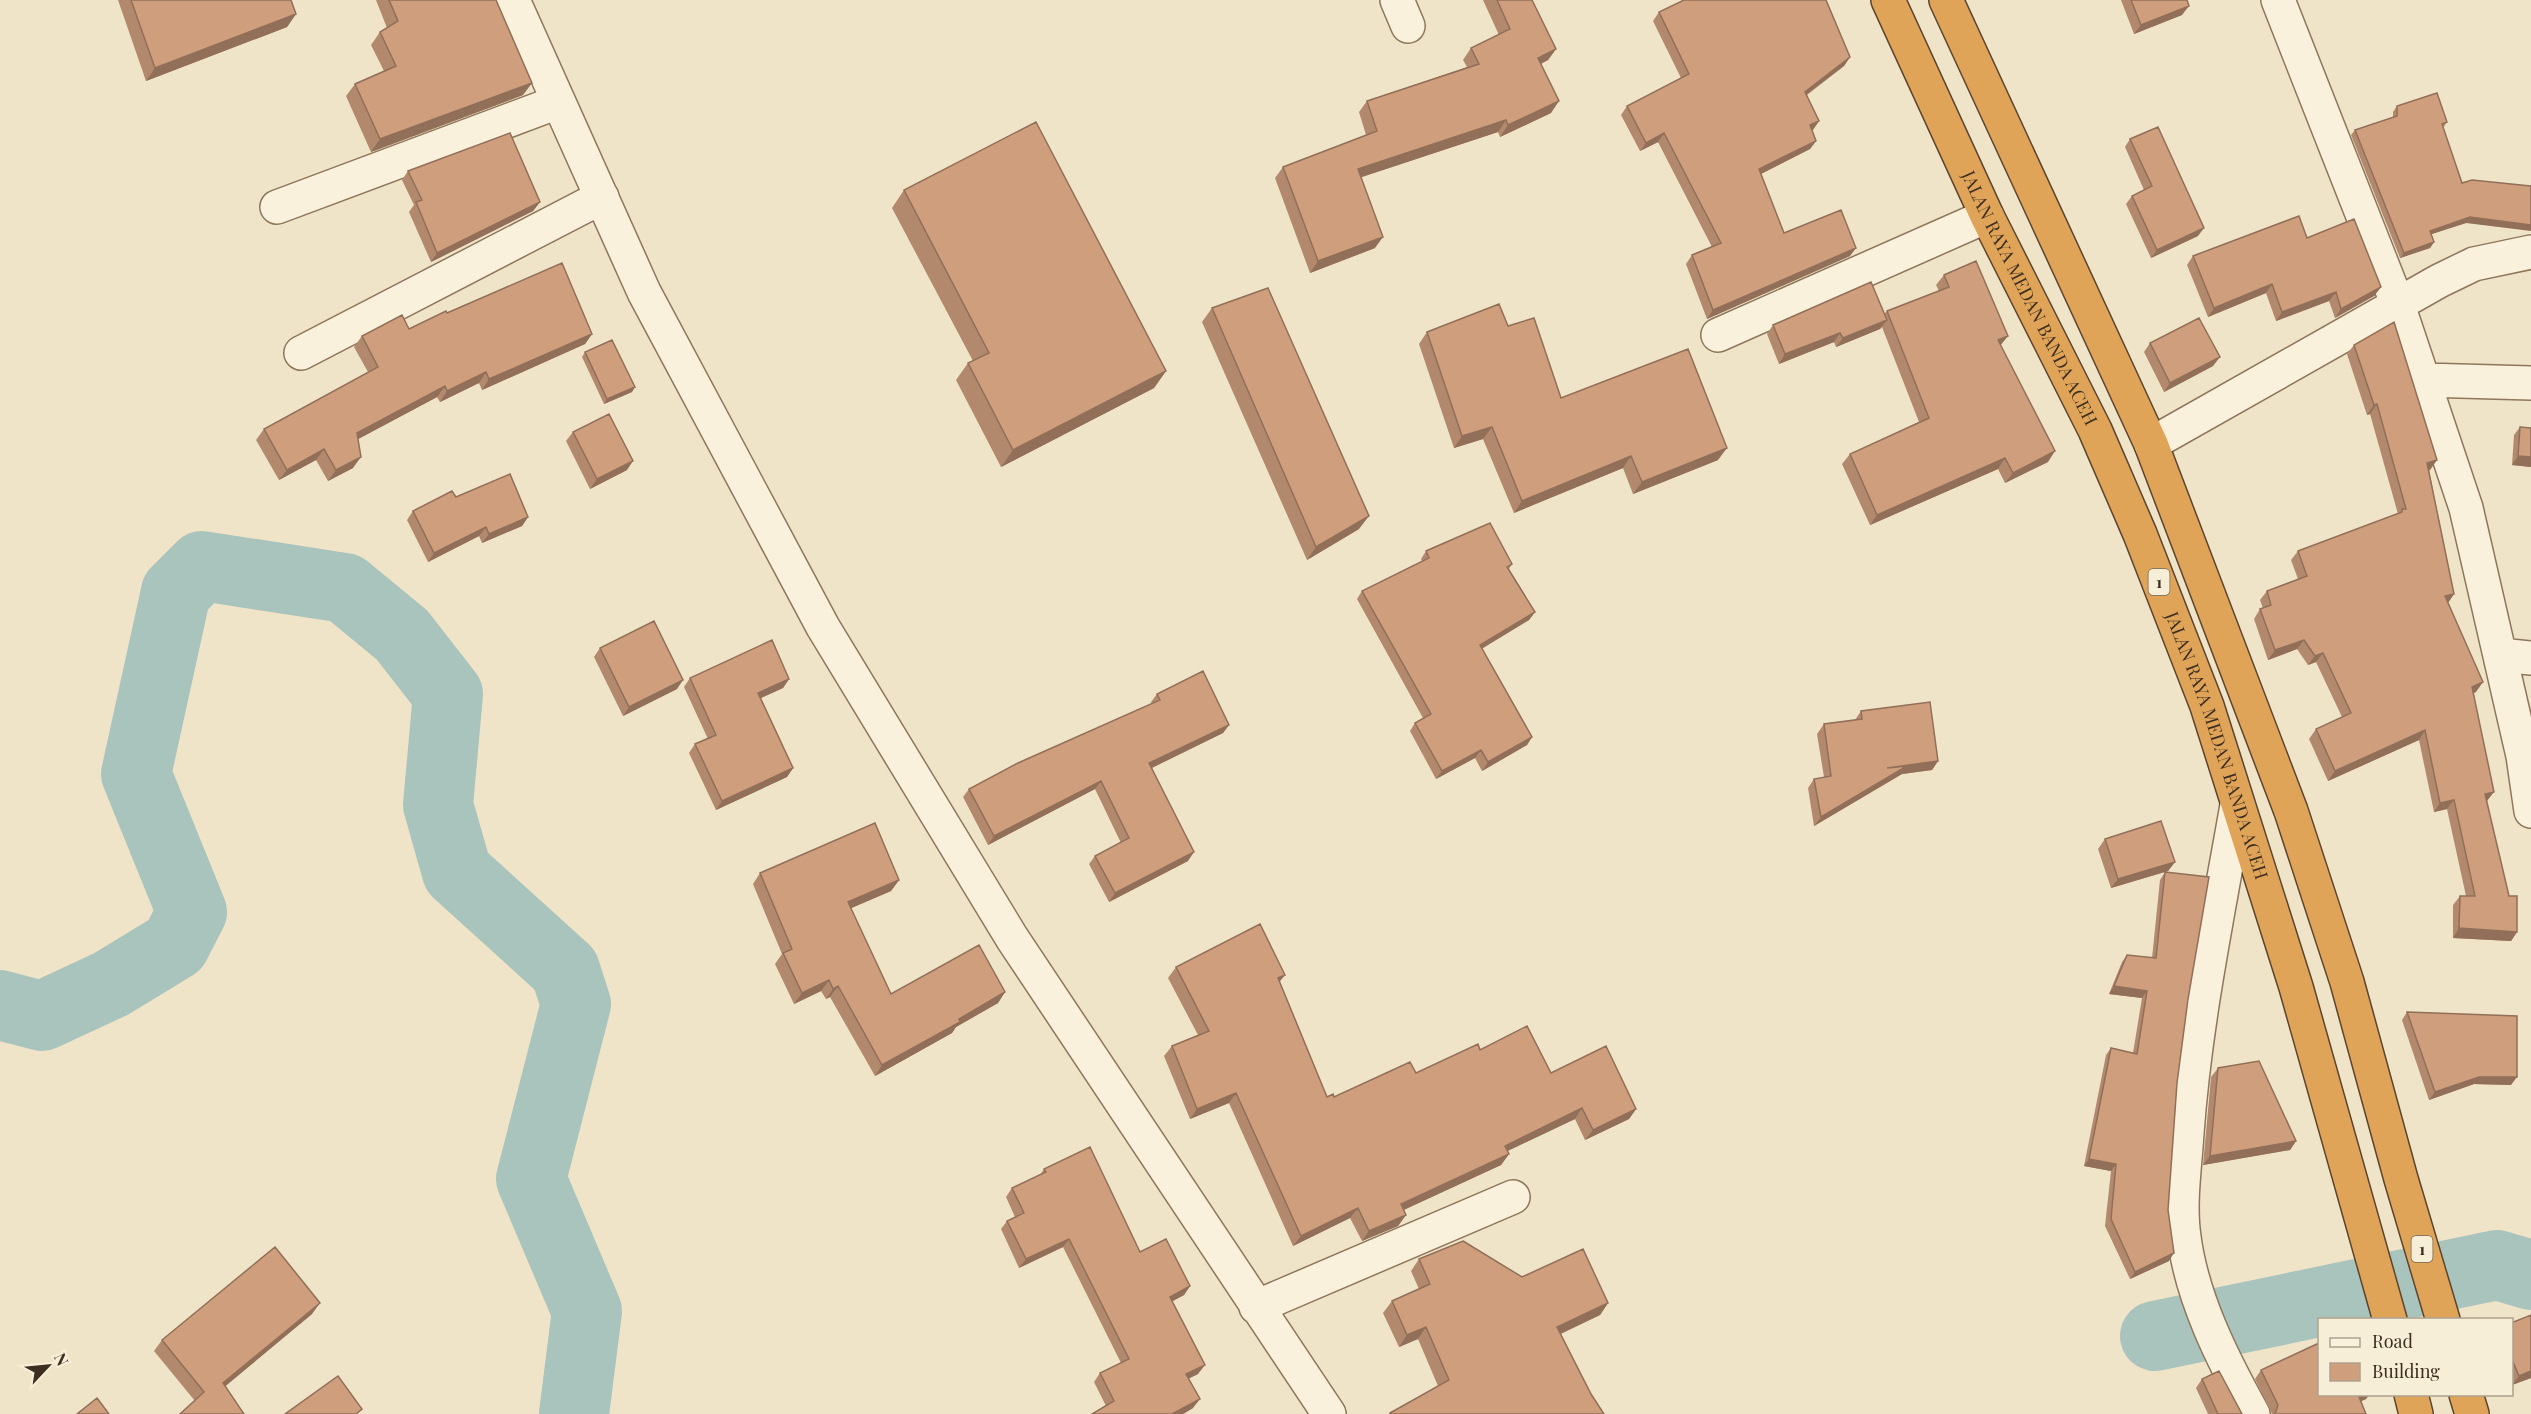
<svg xmlns="http://www.w3.org/2000/svg" width="2531" height="1414" viewBox="0 0 2531 1414" font-family="'Playfair Display',serif">
<rect width="100%" height="100%" fill="#f0e4c8"/>
<g fill="none" stroke-linecap="round" stroke-linejoin="round">
<path stroke="#a9c4bc" stroke-width="70" d="M0,1005L42,1016L111,984L175,945L192,912L136,774L176,592L202,566L345,588L402,635L448,694L438,805L457,872L565,970L576,1004L531,1179L587,1311L574,1414
M2155,1336L2497,1265L2531,1275"/>
<g stroke="#8d765c" stroke-width="36">
<path id="street" d="M513,0L644,292L823,627L1012,938L1329,1414
M1397,0L1408,26
M2278,0L2398,305L2466,508L2523,756L2531,811
M277,207L558,102
M1718,335L1987,216
M301,353L602,197
M2424,380L2531,383
M2151,444L2439,281L2474,264L2531,252
M2500,655L2531,658
M2237,805C2218,914 2195,1023 2187,1133C2185,1167 2179,1203 2184,1237C2192,1299 2223,1360 2253,1414
M1256,1307L1513,1197"/>
</g>
<g stroke="#5b4430" stroke-width="36">
<g id="highway">
<path id="s1" d="M1888,0L1987,216L2095,430L2140,534L2207,706L2296,987L2390,1320"/>
<path d="M1946,0L2151,444L2291,811L2347,982L2401,1179L2443,1320"/>
<path d="M2411,1394L2416,1414"/>
<path d="M2466,1394L2472,1414"/>
</g>
</g>
<use href="#street" stroke="#faf1dc" stroke-width="33"/>
<use href="#highway" stroke="#e0a458" stroke-width="33"/>
</g>
<path fill="#b2896c" d="M118,0H291L296,14L287,27L146,81Z
M376,0H496L523,95L371,152L346,96L355,84L384,71L371,45L380,32L387,28Z
M1483,0H1532L1556,49L1548,60L1541,64L1551,113L1500,137L1498,132L1361,177L1375,248L1310,273L1275,178L1283,167L1366,135L1359,112L1367,101L1467,67L1463,60L1471,48L1499,35Z
M2121,0H2187L2182,15L2134,34Z
M1659,12L1850,57L1844,66L1807,95L1819,121L1812,130L1816,141L1810,149L1761,174L1784,233L1850,256L1707,319L1686,264L1692,255L1712,247L1658,142L1640,151L1621,115L1627,106L1681,78L1653,21Z
M2397,106L2447,122L2443,128L2466,223L2431,234L2434,242L2430,248L2400,258L2351,135L2355,130L2393,118V112Z
M2130,139L2198,236L2151,258L2126,204L2132,196L2144,190L2125,147Z
M408,171L540,202L533,211L431,262L409,212L414,205L402,180Z
M904,190L1166,371L1154,388L1001,467L956,380L968,363L973,361L892,208Z
M2307,238L2381,287L2374,296L2335,318L2329,301L2276,321L2266,293L2208,317L2187,265L2193,256Z
M1944,275L2001,345L2048,462L2005,483L1998,469L1870,525L1842,464L1850,454L1919,422L1882,327L1880,329L1836,347L1834,342L1779,364L1767,334L1773,325L1884,314L1887,311L1939,291L1936,285Z
M1212,308L1359,529L1307,560L1202,322Z
M447,313L592,334L585,344L482,390L479,383L440,402L437,397L358,439L353,468L328,481L316,460L279,480L256,440L264,429L368,372L354,347L362,336L409,329Z
M1508,326L1561,398L1718,460L1633,494L1623,468L1514,513L1483,439L1454,448L1419,344L1427,332Z
M2150,343L2213,366L2164,392L2144,352Z
M2354,345L2437,460L2429,470L2454,594L2448,603L2476,692L2473,693L2487,801L2486,802L2517,932L2511,941L2453,938V905L2460,896H2466L2447,809L2434,812L2419,740L2328,781L2309,739L2316,729L2342,717L2316,662L2308,665L2297,649L2268,660L2254,619L2260,609L2263,608L2260,600L2267,591L2298,579L2291,560L2298,551L2398,514L2370,414L2367,415L2347,354Z
M585,352L632,392L604,404L582,357Z
M2520,427L2531,467L2512,465L2514,435Z
M573,432L627,470L590,489L566,441Z
M456,497L528,517L522,526L482,543L479,536L428,562L407,520L413,511Z
M1426,551L1512,564L1509,569L1535,612L1529,620L1482,648L1532,737L1527,745L1482,771L1475,758L1436,779L1410,731L1415,723L1423,718L1357,599L1362,591L1422,561L1421,559Z
M600,648L677,689L623,716L594,657Z
M690,678L789,679L783,688L761,698L793,768L787,777L716,810L689,753L695,744L708,739L684,687Z
M1157,694L1229,725L1223,733L1152,768L1188,861L1109,902L1089,864L1095,856L1121,843L1095,789L988,845L963,797L969,789L1152,704L1151,702Z
M1861,711L1938,761L1932,770L1902,774L1814,826L1808,788L1814,779L1824,777L1817,734L1824,724L1855,720Z
M2105,839L2175,862L2168,871L2111,888L2098,849Z
M2165,872L2188,999L2177,1083L2168,1210L2169,1261L2130,1279L2105,1226L2111,1171L2084,1166L2106,1055L2111,1048L2133,1053L2142,998L2109,994L2122,962L2127,955L2152,958L2160,880Z
M760,873L899,880L891,891L851,908L891,994L1005,992L998,1003L956,1027L952,1033L875,1076L830,997L826,999L821,991L794,1004L775,964L782,954L753,884Z
M1176,967L1280,982L1327,1097H1334L1416,1073L1480,1050L1551,1073L1636,1109L1629,1119L1585,1140L1575,1119L1507,1151L1509,1154L1501,1165L1403,1210L1406,1215L1398,1226L1362,1241L1350,1218L1293,1246L1229,1103L1190,1119L1164,1056L1172,1046L1198,1035L1168,978Z
M2407,1012L2511,1085L2474,1084L2429,1100L2402,1020Z
M2218,1068L2296,1141L2290,1150L2203,1165L2211,1077Z
M1044,1169L1140,1252L1190,1286L1184,1295L1172,1301L1198,1374L1189,1378L1193,1408L1183,1414H1092L1106,1406L1094,1382L1100,1373L1121,1363L1063,1247L1019,1268L1001,1229L1007,1221L1015,1217L1006,1197L1012,1188L1040,1175Z
M1419,1259L1522,1277L1608,1303L1600,1315L1561,1334L1591,1394L1604,1414H1389L1438,1386L1418,1339L1399,1347L1383,1313L1392,1301L1419,1289L1411,1271Z
M312,1314L225,1386L195,1401L154,1351L162,1340Z
M2511,1323L2531,1378L2512,1385L2511,1383Z
M2261,1370L2319,1395H2369L2366,1399L2361,1401L2366,1414H2272L2255,1379Z
M2202,1379L2242,1414H2208L2196,1388Z"/>
<path fill="#916f58" d="M2189,6L2182,15L2134,34L2141,25Z
M296,14L287,27L146,81L155,68Z
M1556,49L1548,60L1530,69L1538,58Z
M1850,57L1844,66L1799,100L1805,92Z
M532,83L523,95L371,152L380,139Z
M1559,101L1551,113L1500,137L1508,125Z
M1506,120L1498,132L1350,181L1358,169Z
M1819,121L1813,130L1804,134L1810,125Z
M1664,133L1658,142L1640,151L1646,143Z
M1816,141L1810,149L1753,178L1759,169Z
M540,202L533,211L431,262L437,253Z
M2470,217L2531,225V231L2466,223L2426,236L2430,231Z
M2204,228L2198,236L2151,258L2157,250Z
M1383,237L1375,248L1310,273L1318,261Z
M2434,242L2430,248L2400,258L2404,253Z
M1856,248L1850,256L1707,319L1713,310Z
M2272,284L2266,293L2208,317L2214,308Z
M2381,287L2374,296L2335,318L2341,309Z
M2336,292L2329,301L2276,321L2282,312Z
M1887,320L1880,329L1836,347L1843,338Z
M1840,333L1834,342L1779,364L1785,354Z
M592,334L585,344L482,390L489,379Z
M2008,336L2000,346L1998,340Z
M2220,357L2213,366L2164,392L2170,383Z
M1166,371L1154,388L1001,467L1013,450Z
M486,372L479,383L440,402L447,391Z
M445,386L437,397L349,444L357,433Z
M635,387L632,392L604,404L607,399Z
M2377,404L2370,414L2367,415L2374,405Z
M1492,427L1483,439L1454,448L1462,436Z
M1727,448L1718,460L1633,494L1642,482Z
M324,449L316,460L279,480L287,470Z
M2055,451L2048,462L2005,483L2013,473Z
M1631,456L1623,468L1514,513L1522,501Z
M2518,456L2531,457V467L2512,465Z
M361,457L353,468L328,481L336,470Z
M2005,458L1998,469L1870,525L1877,515Z
M2437,460L2430,470L2421,472L2427,463Z
M633,461L627,470L590,489L597,479Z
M1369,516L1359,529L1307,560L1316,547Z
M528,517L522,526L482,543L489,534Z
M486,527L479,536L428,562L434,553Z
M2454,594L2447,604L2445,596Z
M1535,612L1529,620L1475,653L1480,645Z
M2304,640L2297,649L2268,660L2275,650Z
M2323,653L2316,662L2308,665L2315,656Z
M789,679L783,688L752,702L758,693Z
M683,680L677,689L623,716L629,707Z
M2483,682L2476,692L2465,697L2472,687Z
M1229,725L1223,733L1143,772L1149,763Z
M2425,730L2419,740L2328,781L2335,771Z
M1532,737L1527,745L1482,771L1488,762Z
M1481,750L1475,758L1436,779L1442,771Z
M1938,761L1932,770L1902,774L1814,826L1821,817L1887,768Z
M793,768L787,777L716,810L722,801Z
M1101,781L1095,789L988,845L994,836Z
M2494,792L2487,801L2478,803L2485,794Z
M2454,800L2447,809L2434,812L2440,803Z
M1194,852L1188,861L1109,902L1115,893Z
M2175,862L2168,871L2111,888L2118,879Z
M899,880L891,891L840,913L848,902Z
M2459,928L2517,932L2511,941L2453,938Z
M1285,975L1277,985L1278,978Z
M829,980L821,991L794,1004L802,993Z
M838,986L830,997L826,999L833,989Z
M2114,986L2147,991L2142,998L2109,994Z
M1005,992L998,1003L956,1027L952,1033L875,1076L882,1065Z
M2479,1077H2517L2511,1085L2474,1084L2429,1100L2435,1092Z
M1236,1093L1229,1103L1190,1119L1197,1109Z
M1582,1108L1575,1119L1497,1156L1505,1146Z
M1636,1109L1629,1119L1585,1140L1593,1130Z
M2296,1141L2290,1150L2203,1165L2210,1156Z
M1509,1154L1501,1165L1393,1215L1401,1204Z
M2089,1159L2116,1164L2111,1171L2084,1166Z
M1358,1208L1350,1218L1293,1246L1301,1236Z
M1406,1215L1398,1226L1362,1241L1369,1231Z
M1069,1239L1063,1247L1019,1268L1026,1259Z
M2174,1253L2169,1261L2130,1279L2135,1272Z
M1190,1286L1184,1295L1164,1306L1170,1297Z
M320,1303L312,1314L216,1394L223,1383Z
M1608,1303L1600,1315L1549,1339L1557,1327Z
M1426,1327L1418,1339L1399,1347L1407,1335Z
M1205,1365L1198,1374L1180,1383L1186,1374Z
M2531,1371V1378L2512,1385L2519,1376Z
M2364,1395H2369L2366,1399L2353,1405L2359,1397Z
M1200,1399L1193,1408L1183,1414H1172Z"/>
<path fill="#cf9f7d" stroke="#916f58" stroke-width="1.5" d="M131,0H291L296,14L155,68Z
M389,0H496L532,83L380,139L355,84L396,66L380,32L398,21Z
M1497,0H1532L1556,49L1538,58L1559,101L1508,125L1506,120L1358,169L1383,237L1318,261L1283,167L1377,131L1367,101L1479,64L1471,48L1510,29Z
M1684,0H1826L1850,57L1805,92L1819,121L1810,125L1816,141L1759,169L1784,233L1841,210L1856,248L1713,310L1692,255L1721,243L1664,133L1646,143L1627,106L1689,74L1659,12Z
M2131,0H2187L2189,6L2141,25Z
M2437,93L2447,122L2442,124L2462,183L2472,180L2531,186V225L2470,217L2430,231L2434,242L2404,253L2355,130L2397,116V106Z
M1036,122L1166,371L1013,450L968,363L989,353L904,190Z
M2158,127L2204,228L2157,250L2132,196L2152,186L2130,139Z
M510,133L540,202L437,253L416,202L422,200L408,171Z
M2299,216L2307,238L2354,219L2381,287L2341,309L2336,292L2282,312L2272,284L2214,308L2193,256Z
M1976,261L2008,336L1998,340L2055,451L2013,473L2005,458L1877,515L1850,454L1929,418L1887,311L1949,287L1944,275Z
M562,263L592,334L489,379L486,372L447,391L445,386L357,433L361,457L336,470L324,449L287,470L264,429L378,367L362,336L402,315L409,329L446,311L447,313Z
M1871,282L1887,320L1843,338L1840,333L1785,354L1773,325Z
M1268,288L1369,516L1316,547L1212,308Z
M1499,304L1508,326L1534,318L1561,398L1688,349L1727,448L1642,482L1631,456L1522,501L1492,427L1462,436L1427,332Z
M2199,318L2220,357L2170,383L2150,343Z
M2394,322L2437,460L2427,463L2454,594L2445,596L2483,682L2472,687L2494,792L2485,794L2509,896H2517V932L2459,928L2460,896H2475L2454,800L2440,803L2425,730L2335,771L2316,729L2351,713L2323,653L2315,656L2304,640L2275,650L2260,609L2271,605L2267,591L2307,576L2298,551L2402,512V509H2406L2377,404L2374,405L2354,345Z
M612,340L635,387L607,399L585,352Z
M609,414L633,461L597,479L573,432Z
M2520,427L2531,428V457L2518,456Z
M510,474L528,517L489,534L486,527L434,553L413,511L452,491L456,497Z
M1490,523L1512,564L1507,567L1535,612L1480,645L1532,737L1488,762L1481,750L1442,771L1415,723L1431,714L1362,591L1429,558L1426,551Z
M654,621L683,680L629,707L600,648Z
M772,640L789,679L758,693L793,768L722,801L695,744L716,735L690,678Z
M1203,671L1229,725L1149,763L1194,852L1115,893L1095,856L1129,838L1101,781L994,836L969,789L1018,763L1160,700L1157,694Z
M1930,702L1938,761L1887,768L1907,766L1821,817L1814,779L1831,776L1824,724L1862,719L1861,711Z
M2161,821L2175,862L2118,879L2105,839Z
M875,823L899,880L848,902L891,994L979,945L1005,992L959,1019L960,1022L882,1065L838,986L833,989L829,980L802,993L783,953L792,949L760,873Z
M2165,872L2209,877L2188,999L2177,1083L2168,1210L2174,1253L2135,1272L2111,1219L2116,1164L2089,1159L2111,1048L2137,1054L2147,991L2114,986L2127,955L2156,958Z
M1260,924L1285,975L1278,978L1327,1097L1333,1094L1334,1097L1410,1062L1416,1073L1478,1044L1480,1050L1527,1026L1551,1073L1606,1046L1636,1109L1593,1130L1582,1108L1505,1146L1509,1154L1401,1204L1406,1215L1369,1231L1358,1208L1301,1236L1236,1093L1197,1109L1172,1046L1209,1031L1176,967Z
M2407,1012L2517,1016V1077H2479L2435,1092Z
M2259,1061L2296,1141L2210,1156L2218,1068Z
M1090,1147L1140,1252L1166,1239L1190,1286L1170,1297L1205,1365L1186,1374L1200,1399L1172,1414H1092L1114,1401L1100,1373L1129,1359L1069,1239L1026,1259L1007,1221L1024,1213L1012,1188L1046,1172L1044,1169Z
M1463,1241L1522,1277L1583,1249L1608,1303L1557,1327L1591,1394L1604,1414H1391L1390,1413L1449,1380L1426,1327L1407,1335L1392,1301L1430,1284L1419,1259Z
M275,1247L320,1303L223,1383L244,1414H180L204,1392L162,1340Z
M2531,1315V1371L2519,1376L2511,1357V1323Z
M2319,1343V1395H2364L2359,1397L2366,1414H2275L2278,1405L2261,1370Z
M2219,1371L2242,1414H2218L2202,1379Z
M338,1376L362,1409L356,1414H285Z
M97,1398L109,1414H77Z"/>
<g text-anchor="middle" stroke-width="4.5" stroke-linejoin="round" paint-order="stroke">
<g fill="#f7eed8" stroke="#756857" stroke-width="1.5">
<rect x="2148.5" y="569" width="21" height="26" rx="4.5"/>
<rect x="2411.5" y="1236" width="21" height="26" rx="4.5"/>
</g>
<g font-size="16" font-weight="bold" fill="#3d2e20">
<text x="2159" y="588">1</text>
<text x="2422" y="1255">1</text>
</g>
<g font-size="18" fill="#3d2e20" stroke="#f7eed8">
<text dy="6" stroke="none"><textPath href="#s1" startOffset="330">JALAN RAYA MEDAN BANDA ACEH</textPath></text>
<text dy="6" stroke="none"><textPath href="#s1" startOffset="816">JALAN RAYA MEDAN BANDA ACEH</textPath></text>
</g>
</g>
<rect x="2318" y="1318" width="195" height="78" fill="#f7eed8" stroke="#ada18e" stroke-width="1.5"/>
<rect x="2330" y="1338" width="30" height="9" fill="#faf1dc" stroke="#ada18e" stroke-width="1.5"/>
<text x="2372" y="1348" font-size="18" fill="#3d2e20">Road</text>
<rect x="2330" y="1363" width="30" height="18" fill="#cf9f7d" stroke="#ada18e" stroke-width="1.5"/>
<text x="2372" y="1378" font-size="18" fill="#3d2e20">Building</text>
<g transform="translate(48 1366) rotate(64)" stroke="#f7eed8" stroke-width="4.5" paint-order="stroke">
<path d="M0-4.5L10 22L0 15L-10 22Z" fill="#3d2e20"/>
<text y="-9" font-size="16" font-weight="bold" text-anchor="middle" fill="#3d2e20">N</text>
</g>
</svg>
